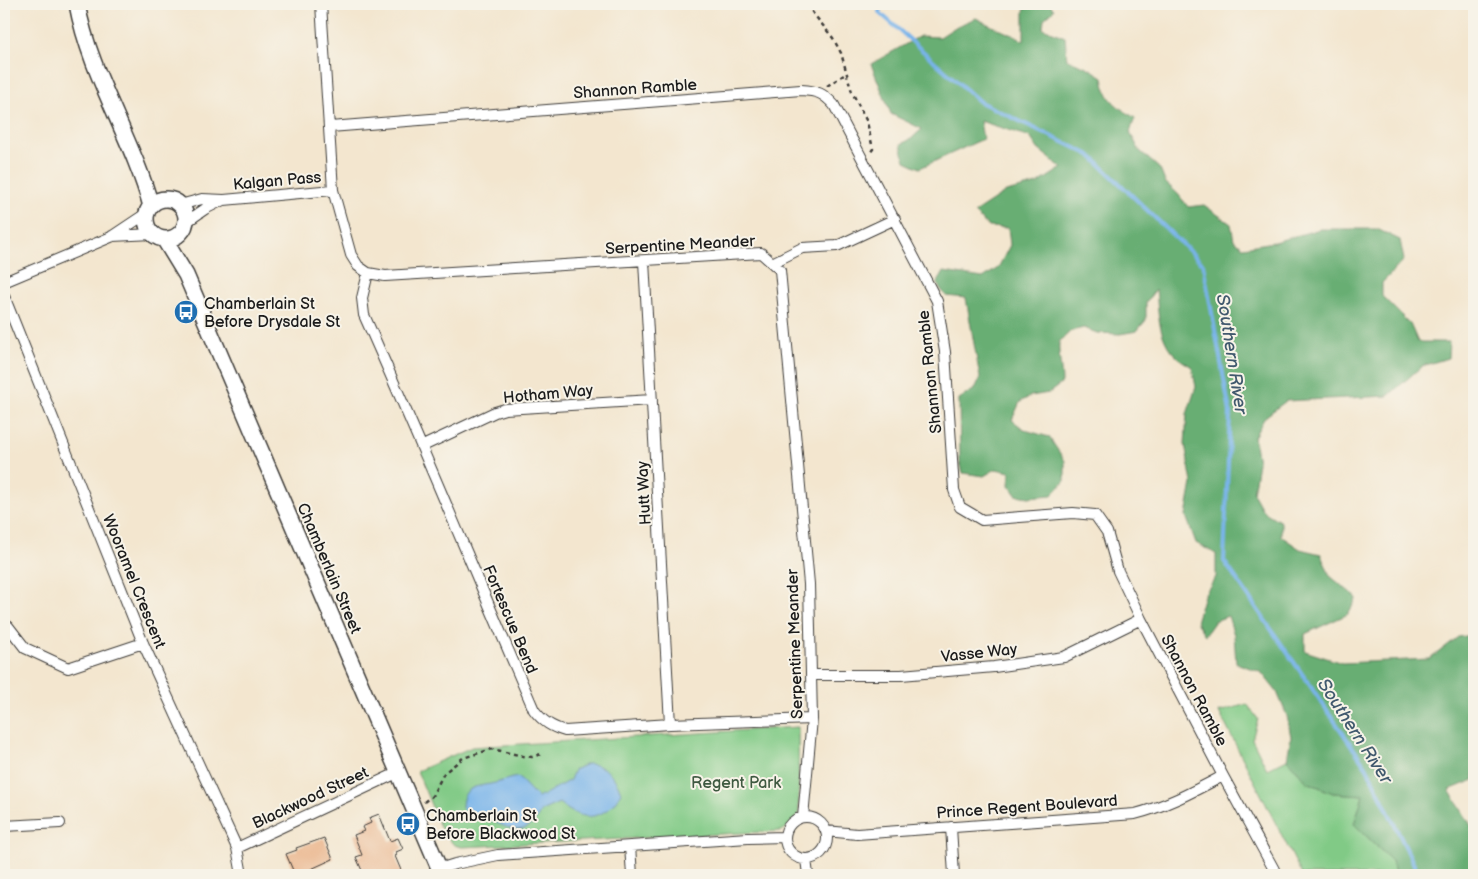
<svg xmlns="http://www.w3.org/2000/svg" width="1478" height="879" viewBox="0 0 1478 879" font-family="'Balsamiq Sans',sans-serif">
<rect width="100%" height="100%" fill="#f7f3e8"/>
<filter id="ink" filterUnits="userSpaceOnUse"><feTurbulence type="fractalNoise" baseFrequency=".02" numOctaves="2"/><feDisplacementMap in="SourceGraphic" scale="10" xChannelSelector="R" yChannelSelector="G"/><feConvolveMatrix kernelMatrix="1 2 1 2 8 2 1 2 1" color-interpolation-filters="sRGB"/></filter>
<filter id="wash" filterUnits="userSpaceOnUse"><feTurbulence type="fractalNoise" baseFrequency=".0096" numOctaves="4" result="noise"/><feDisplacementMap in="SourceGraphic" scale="20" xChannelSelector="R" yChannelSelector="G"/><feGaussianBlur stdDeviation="1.12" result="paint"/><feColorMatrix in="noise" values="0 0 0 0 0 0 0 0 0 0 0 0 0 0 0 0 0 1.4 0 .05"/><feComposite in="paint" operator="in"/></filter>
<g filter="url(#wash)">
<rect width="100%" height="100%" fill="#f3e6cf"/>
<path fill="#81ca86" stroke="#4e7351" d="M1247,704L1258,719L1252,739L1267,769L1287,759L1307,782L1333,793L1364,795L1354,824L1392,861L1396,875H1302L1219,712Z
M798,727L799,814L792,824L782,831L462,847L454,845L441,829L417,771L472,747Z"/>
<path fill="#68ae73" stroke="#426548" d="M1028,4H1050L1054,10L1044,19L1043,28L1065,37L1067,59L1087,67L1103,77C1106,101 1117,106 1135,118L1130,132L1139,150L1160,169L1165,182L1178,194L1188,207L1204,205L1231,224L1234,240L1243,247L1274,242L1320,229H1377L1400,240L1404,260L1382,283V296L1410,324L1418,342H1449L1448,358L1422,366L1388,396L1286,401L1265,417L1254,437L1258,463L1253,493L1263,511L1281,522V536L1300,549L1321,554L1330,576L1357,598L1348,614L1305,634V651L1342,663L1430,659L1458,637L1474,635V780L1449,790L1474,830V875H1396L1392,861L1354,824L1363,795L1333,793L1307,782L1287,759L1291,737L1287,716L1277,692L1261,672L1236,663L1234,635L1228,616L1215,621L1205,635L1196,622L1204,595L1216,577V554L1196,543L1186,516L1192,483L1185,444L1187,414L1196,387L1192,367C1186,363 1178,359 1173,353C1158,336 1158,310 1156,289L1146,302V320L1137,331L1120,334L1097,333L1084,328L1071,331L1059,342C1058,356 1062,369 1062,383L1049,393L1031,396L1020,402L1012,420L1025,430L1049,437L1065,461V481L1052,495L1029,497L1016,495L1009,485L1010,472L996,469L984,476L963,473L960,462L959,399L975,389L980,378L966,298L946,296L937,284L944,272L983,278L998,268L1010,245L1008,228L989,227L974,213L1006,192L1037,184L1062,168L1038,149L1030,137L980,121L983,139L920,168L905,161L901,144L911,139L922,129L891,114L871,64L920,36L940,37L957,26L976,18C992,27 1008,32 1024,41V11Z"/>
<path fill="#78b4ea" stroke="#4a6883" d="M587,764C605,764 616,777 621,793C605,820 584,824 559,803L541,811C521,851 497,814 467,814L462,808C462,784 479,787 495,783C503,781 510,778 518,777L538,798L570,780L574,770Z"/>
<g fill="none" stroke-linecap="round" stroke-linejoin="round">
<path stroke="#78b4ea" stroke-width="4" d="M882,4L879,12L980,102L1090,155L1203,264L1230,412L1224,561L1367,768L1419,875"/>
</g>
<g id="blocks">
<path fill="#eab48a" d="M379,814L390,841L398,838L403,849L396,852L397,855L395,856L403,875H364L356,857L362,855L354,835L364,831L362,827L371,823L369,818Z
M324,838L333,859L309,870L312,875H295L286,854L297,850L296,848Z"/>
</g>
</g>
<g filter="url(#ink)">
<use href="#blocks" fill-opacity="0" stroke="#3c3a37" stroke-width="1"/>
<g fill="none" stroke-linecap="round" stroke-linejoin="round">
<g stroke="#3c3a37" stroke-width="12">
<path id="street" d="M321,4L333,190L351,255L358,266L368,273L385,276L761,253L780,270L809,584L812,719L803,817
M330,127L801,90C818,91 823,93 834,105L937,301L945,352L954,490L960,507L982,520L1073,513L1095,515L1107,532L1118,571L1141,619L1223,776L1277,875
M180,205L202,199L224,200L333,190
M185,223L205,209L223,200
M112,236L153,234
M644,261L670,724
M772,263L802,248L837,246L895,219
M368,273L362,298L364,315C423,446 477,579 534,710C543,722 552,727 565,731L670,724L812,719
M4,282L111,237L147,213
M4,296L143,643L237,848L242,875
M423,446L495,412L505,409L652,400
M8,626L25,648L68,668L143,643
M811,675H901L994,667L1064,657L1141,619
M785 838a21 21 0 1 1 42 0a21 21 0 1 1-42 0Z
M4,826L60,823
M951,827L954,875
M826,831L857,834L1135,814C1167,806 1194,791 1223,776
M630,846L632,875
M237,848L397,773
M806,859L808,875
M439,869L455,864L498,855L748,838L785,837"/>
</g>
<g stroke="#3c3a37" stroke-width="18">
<path id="secondary" d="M77,4C90,75 132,137 151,206
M146 219a20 20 0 1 1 40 0a20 20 0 1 1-40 0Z
M164,239L186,275L442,875"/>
</g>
<path stroke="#3c3a37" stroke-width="2.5" stroke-dasharray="4 4" stroke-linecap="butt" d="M808,4L812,12L833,38L841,53L852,92L867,122L873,149L870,153
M827,86L847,73
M424,802L432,796L444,773L463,758L492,749L523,756L532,757L541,754"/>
<use href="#street" stroke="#fff" stroke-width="10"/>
<use href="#secondary" stroke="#fff" stroke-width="15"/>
</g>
</g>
<defs>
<g id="bus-disc" transform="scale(1.25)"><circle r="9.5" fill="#1f6fb2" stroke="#f7f3e8"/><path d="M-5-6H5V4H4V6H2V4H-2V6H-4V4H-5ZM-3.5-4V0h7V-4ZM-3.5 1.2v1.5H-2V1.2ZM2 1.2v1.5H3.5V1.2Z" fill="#fff"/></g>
</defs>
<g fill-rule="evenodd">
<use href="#bus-disc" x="186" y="312"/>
<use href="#bus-disc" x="408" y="824"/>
</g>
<g text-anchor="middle" stroke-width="4" stroke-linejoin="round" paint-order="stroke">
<g font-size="16" fill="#1c1c1c" stroke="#f7f3e8">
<text transform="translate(635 88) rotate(-4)" y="6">Shannon Ramble</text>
<text transform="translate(277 180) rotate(-5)" y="6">Kalgan Pass</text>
<text transform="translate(680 244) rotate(-3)" y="6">Serpentine Meander</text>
<text transform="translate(929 372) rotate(-96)" y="6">Shannon Ramble</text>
<text transform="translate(548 393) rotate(-5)" y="6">Hotham Way</text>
<text transform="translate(643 493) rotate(-93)" y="6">Hutt Way</text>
<text transform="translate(330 568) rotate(67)" y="6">Chamberlain Street</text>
<text transform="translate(135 581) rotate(68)" y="6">Wooramel Crescent</text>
<text transform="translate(511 619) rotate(67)" y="6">Fortescue Bend</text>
<text transform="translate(794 644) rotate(-92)" y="6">Serpentine Meander</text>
<text transform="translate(979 652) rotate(-6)" y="6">Vasse Way</text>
<text transform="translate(1195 690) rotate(62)" y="6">Shannon Ramble</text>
<text transform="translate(310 797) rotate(-25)" y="6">Blackwood Street</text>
<text transform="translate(1027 806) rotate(-4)" y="6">Prince Regent Boulevard</text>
</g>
<g font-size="16" fill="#1c1c1c" stroke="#f7f3e8" text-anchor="start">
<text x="204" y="309">Chamberlain St<tspan x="204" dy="18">Before Drysdale St</tspan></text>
<text x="426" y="821">Chamberlain St<tspan x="426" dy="18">Before Blackwood St</tspan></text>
</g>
<g font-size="16" fill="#3f5941" stroke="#f7f3e8">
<text x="736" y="788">Regent Park</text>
</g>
<g font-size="18" font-style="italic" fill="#41596e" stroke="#f7f3e8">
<text transform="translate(1232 354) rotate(81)" y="6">Southern River</text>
<text transform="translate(1355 731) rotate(57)" y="6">Southern River</text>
</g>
</g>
<rect width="1478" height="879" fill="none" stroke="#f7f3e8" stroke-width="20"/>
</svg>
